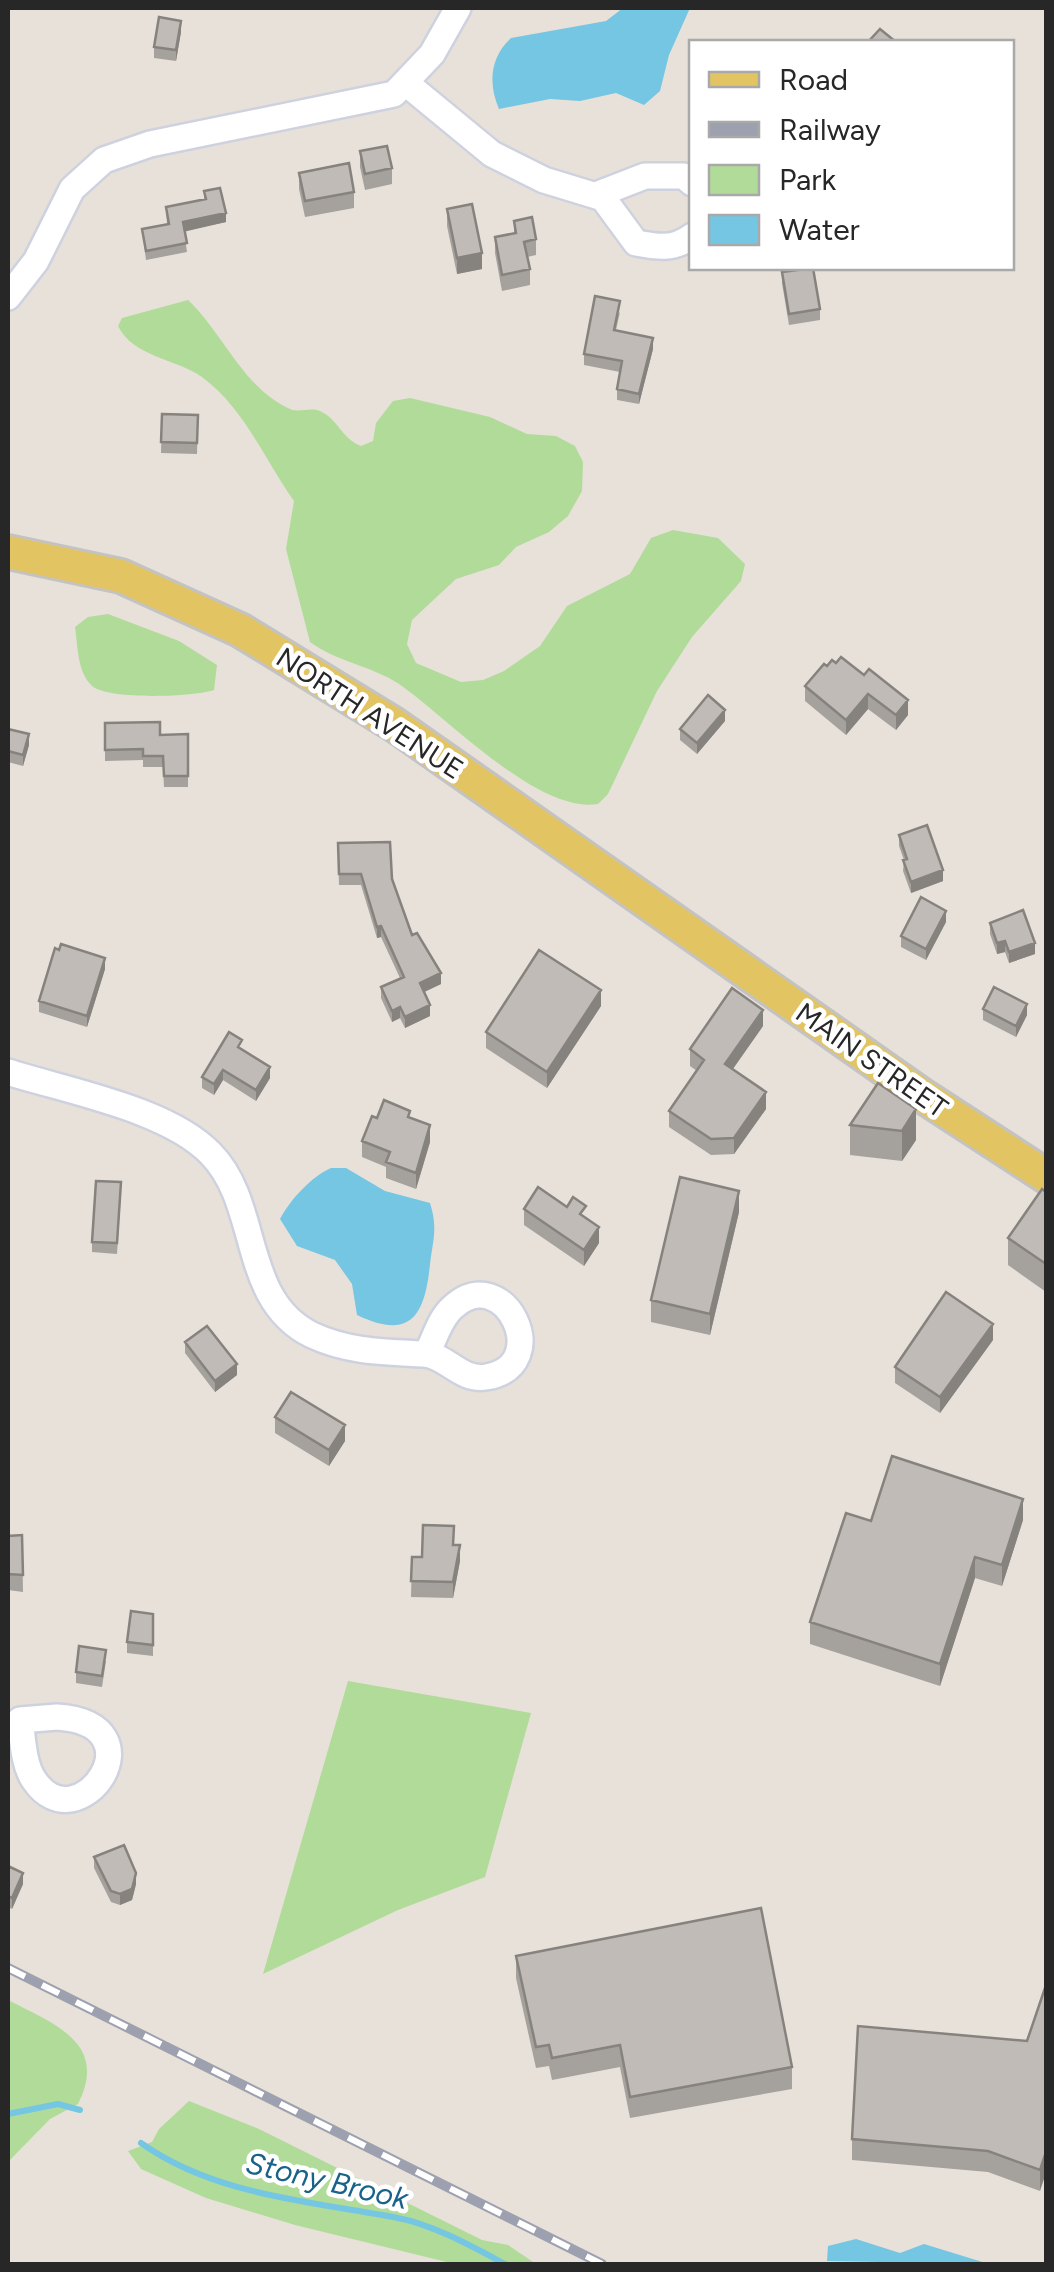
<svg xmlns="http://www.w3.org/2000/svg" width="1054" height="2272" viewBox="0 0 1054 2272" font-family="Figtree,sans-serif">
<rect width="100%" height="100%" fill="#e8e1d9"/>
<path fill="#b0db99" d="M188,300C223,333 244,389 290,409C299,413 310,407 320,411C338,419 342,439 361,446L373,441L376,423L393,401L410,398L490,417L527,434L556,436L575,446L583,462L582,491L568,516L549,532L516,547L499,565L456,579L412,620L407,644L416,663L461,682L483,680L504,671L540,646L567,606L630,574L651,538L673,530L718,538L745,564L741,581L692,637L657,691L608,794L598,804C538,814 448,718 399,684C372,666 337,662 310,642L286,549L294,501C264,459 245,409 202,377C177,359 133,357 118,326L122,318Z
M108,614L179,641L217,665L214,690C194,697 108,700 92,686C77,671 78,647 75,627L88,617Z
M348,1681L531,1713L485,1877L398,1910L263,1974Z
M10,2001C54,2024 109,2043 78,2104L50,2119L8,2162Z
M189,2101L259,2129L482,2240L508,2245L536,2264H455L295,2225L206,2198L141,2169L128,2151L152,2142L159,2129Z"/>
<path fill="#74c6e2" d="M623,8H690L669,55L660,91L644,105L616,93L580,101L550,99L499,109C488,84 490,57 511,38L606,21Z
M331,1168H346L385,1191L430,1203C438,1228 433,1240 430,1264C425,1315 411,1341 357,1315L352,1284L335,1260L297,1246L280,1219C290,1200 312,1176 331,1168Z
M856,2239L900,2253L924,2244L989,2264L827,2261L828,2246Z"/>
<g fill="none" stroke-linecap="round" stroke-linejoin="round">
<path stroke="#74c6e2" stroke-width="6" d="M8,2114L58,2104L80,2110
M141,2143C216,2196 311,2201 398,2218C434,2225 473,2247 505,2264"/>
<g stroke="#ced2df" stroke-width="30">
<path id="minor" d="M407,84L492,154L544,180L603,198L636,243C657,247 674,250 692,236
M596,195L645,176H684L692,183
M8,297L36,261L72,189L104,160L150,144L394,94L432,54L458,8
M8,1072C67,1091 168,1109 211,1154C261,1205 240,1300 312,1335C348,1352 385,1352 424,1354C446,1355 460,1381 486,1377C556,1366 504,1260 453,1307C440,1318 435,1338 427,1353
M57,1717C164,1724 78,1846 34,1780C23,1764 23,1739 20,1720Z"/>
</g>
<g stroke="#c3c3c3" stroke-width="38">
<path id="major" d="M8,552L121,576L240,630L395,725L923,1096L1046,1176"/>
</g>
<use href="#minor" stroke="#fff" stroke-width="25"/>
<use href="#major" stroke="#e3c463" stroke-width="32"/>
<g stroke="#9da0af" stroke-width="10">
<path id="rail" d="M8,1968L602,2264"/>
</g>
<use href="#rail" stroke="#fff" stroke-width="6" stroke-dasharray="19" stroke-linecap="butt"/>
</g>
<path fill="#a5a19d" d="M181,32L176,61L154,58V47Z
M360,151L392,168V184L365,190L360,167Z
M299,173L354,192V208L305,217L299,189Z
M204,191L226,222L184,231L187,252L146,260L142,229L167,224L166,207L204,199Z
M447,209L482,269L457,274L447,226Z
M514,221L536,239V255L527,257L530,269V285L502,291L495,253V237L514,233Z
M782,272L820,309V320L789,325L782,283Z
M620,312L616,330L653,349L639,404L617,400V389L620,372L584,365V354Z
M162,414L198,415L197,454L161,453Z
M824,664L908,715L896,730L868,709L846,735L805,701V686Z
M725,721L697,754L680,740V729Z
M105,723L160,735L188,734V787H164L163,767H143V760L105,761Z
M8,729L29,745L23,766L8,762Z
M899,835L943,881L911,893L903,871L904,860L899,846Z
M338,843L392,879L412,935L441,984L424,992L430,1016L405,1028L400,1018L392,1022L381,998V987L400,978L381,937L377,938L361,885H339Z
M946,922L926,960L901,947V936Z
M990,923L1035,954L1009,963L1005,952L997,954L990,934Z
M105,969L87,1027L39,1012V1001Z
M601,1006L547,1088L486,1048V1032Z
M983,1009L1027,1015L1016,1037L983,1020Z
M763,1026L733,1069L766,1109L734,1154L711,1155L669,1127V1111L697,1071L690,1066V1049Z
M242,1049L270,1078L256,1101L223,1080L214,1095L202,1088V1077Z
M916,1109V1140L902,1161L850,1155V1125Z
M377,1118H410L430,1142L416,1189L386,1178V1167L362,1157V1141Z
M1046,1192V1292L1008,1265V1238Z
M121,1193L117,1254L92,1252V1242Z
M524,1209L586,1218L599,1243L584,1266L524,1225Z
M739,1212L710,1335L651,1322V1300Z
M993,1340L940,1413L895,1383V1367Z
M185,1342L237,1375L215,1392L185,1353Z
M275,1417L345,1441L329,1466L275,1433Z
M1023,1520L1002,1586L975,1578L940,1686L810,1644V1622L871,1521Z
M22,1535L23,1592L8,1590V1536Z
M454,1545L460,1561L453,1598L411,1597L412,1557H422Z
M153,1614V1656L127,1653V1642Z
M106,1661L102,1687L76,1683V1672Z
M94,1857L136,1884L132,1900L120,1905L111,1902L94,1868Z
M8,1866L23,1884L12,1909L8,1907Z
M516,1956L792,2067V2089L630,2118L620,2067L552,2080L549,2066L536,2068L516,1978Z
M1046,1985L1040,2191L988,2172L852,2160V2139L1027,2041Z"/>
<path fill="#86837f" d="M181,21V32L176,61V50Z
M226,213V222L183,232V222Z
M482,253V269L457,274V258Z
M653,338V349L639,404V394Z
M868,694V709L846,735V720Z
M908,700V715L896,730V715Z
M725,710V721L697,754V743Z
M29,734V745L23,766V755Z
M943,870V881L911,893V882Z
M946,911V922L926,960V949Z
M381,926V937L377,938V927Z
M1005,941V952L997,954V943Z
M1035,943V954L1009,963V952Z
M105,958V969L87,1027V1016Z
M441,973V984L420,994V983Z
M601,990V1006L547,1088V1072Z
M1027,1004V1015L1016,1037V1026Z
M430,1005V1016L405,1028V1017Z
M400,1007V1018L392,1022V1011Z
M763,1010V1026L725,1080V1064Z
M270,1067V1078L256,1101V1090Z
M223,1070V1080L214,1095V1084Z
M766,1092V1109L734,1154V1138Z
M916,1109V1140L902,1161V1131Z
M430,1125V1142L416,1189V1173Z
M739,1191V1212L710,1335V1314Z
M599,1227V1243L584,1266V1250Z
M993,1324V1340L940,1413V1397Z
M237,1364V1375L215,1392V1381Z
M345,1425V1441L329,1466V1450Z
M1023,1499V1520L1002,1586V1565Z
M460,1545V1561L453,1598V1582Z
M975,1557V1578L940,1686V1664Z
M23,1873V1884L12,1909V1898Z
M136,1873V1884L132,1900L120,1905V1894Z
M1046,2152V2173L1040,2191V2170Z"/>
<path fill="#c0bbb6" stroke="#86837f" stroke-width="2.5" d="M159,17L181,21L176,50L154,47Z
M880,29L896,42H868Z
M387,146L392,168L365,174L360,151Z
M349,163L354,192L305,201L299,173Z
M220,188L226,213L183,222L187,243L146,251L142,229L169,224L166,207L206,199L204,191Z
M472,204L482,253L457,258L447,209Z
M532,217L536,239L524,242L530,269L502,275L495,237L516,233L514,221Z
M813,268L820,309L789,314L782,272Z
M595,296L620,301L614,330L653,338L639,394L617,389L622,361L584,354Z
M162,414L198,415L197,443L161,442Z
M841,657L864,675L869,669L908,700L896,715L868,694L846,720L805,686L824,664L827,666L832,660L836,663Z
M708,695L725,710L697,743L680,729Z
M160,722V735L188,734V776H164L163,756H143V749L105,750V723Z
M8,729L29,734L23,755L8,751Z
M927,825L943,870L911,882L903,860L907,859L899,835Z
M390,842L392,879L412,935L417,933L441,973L420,983L430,1005L405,1017L400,1007L392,1011L381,987L404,977L381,926L377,927L361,874H339L338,843Z
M921,897L946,911L926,949L901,936Z
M1023,910L1035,943L1009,952L1005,941L997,943L990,923Z
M61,944L105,958L87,1016L39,1001L55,948L59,950Z
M539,950L601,990L547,1072L486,1032Z
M994,987L1027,1004L1016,1026L983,1009Z
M732,988L763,1010L725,1064L766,1092L734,1138L711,1139L669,1111L704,1060L690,1049Z
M229,1032L242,1040L238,1047L270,1067L256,1090L223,1070L214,1084L202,1077Z
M878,1083L916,1109L902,1131L850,1125Z
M384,1100L410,1111L408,1117L430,1125L416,1173L386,1162L390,1152L362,1141L372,1116L377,1118Z
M680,1177L739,1191L710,1314L651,1300Z
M96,1181L121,1182L117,1243L92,1242Z
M538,1187L567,1207L573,1197L586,1206L580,1214L599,1227L584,1250L524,1209Z
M1042,1189L1046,1192V1264L1008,1238Z
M946,1292L993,1324L940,1397L895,1367Z
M207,1326L237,1364L215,1381L185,1342Z
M291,1392L345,1425L329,1450L275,1417Z
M892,1456L1023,1499L1002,1565L975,1557L940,1664L810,1622L846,1513L871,1521Z
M423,1525L454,1526L453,1545H460L453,1582L411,1581L412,1557H422Z
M22,1535L23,1575L8,1574V1536Z
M131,1611L153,1614V1645L127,1642Z
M79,1646L106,1650L102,1676L76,1672Z
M124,1845L136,1873L132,1889L120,1894L111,1891L94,1857Z
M8,1866L23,1873L12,1898L8,1896Z
M761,1908L792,2067L630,2097L620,2045L552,2058L549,2045L536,2047L516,1956Z
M1046,1985V2152L1040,2170L988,2151L852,2139L858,2026L1027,2041Z"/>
<g text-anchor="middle" stroke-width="9" stroke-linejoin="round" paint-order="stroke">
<g font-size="28" fill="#272727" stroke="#fff">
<text transform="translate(370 713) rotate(33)" y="10">NORTH AVENUE</text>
<text transform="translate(872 1060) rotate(35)" y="10">MAIN STREET</text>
</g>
<g font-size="30" font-style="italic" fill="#186389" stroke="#fff">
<text transform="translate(327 2181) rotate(13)" y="10">Stony Brook</text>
</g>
</g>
<rect width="1054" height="2272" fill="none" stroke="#272727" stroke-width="20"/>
<rect x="689" y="40" width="325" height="230" fill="#ffffff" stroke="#a9a9a9" stroke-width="2.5"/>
<rect x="709" y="72" width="50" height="15" fill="#e3c463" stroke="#a9a9a9" stroke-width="2.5"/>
<text x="779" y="90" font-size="30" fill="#272727">Road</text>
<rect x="709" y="122" width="50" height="15" fill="#9da0af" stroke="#a9a9a9" stroke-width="2.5"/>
<text x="779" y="140" font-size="30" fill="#272727">Railway</text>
<rect x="709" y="165" width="50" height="30" fill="#b0db99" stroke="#a9a9a9" stroke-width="2.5"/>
<text x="779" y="190" font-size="30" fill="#272727">Park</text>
<rect x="709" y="215" width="50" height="30" fill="#74c6e2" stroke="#a9a9a9" stroke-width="2.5"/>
<text x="779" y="240" font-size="30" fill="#272727">Water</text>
</svg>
